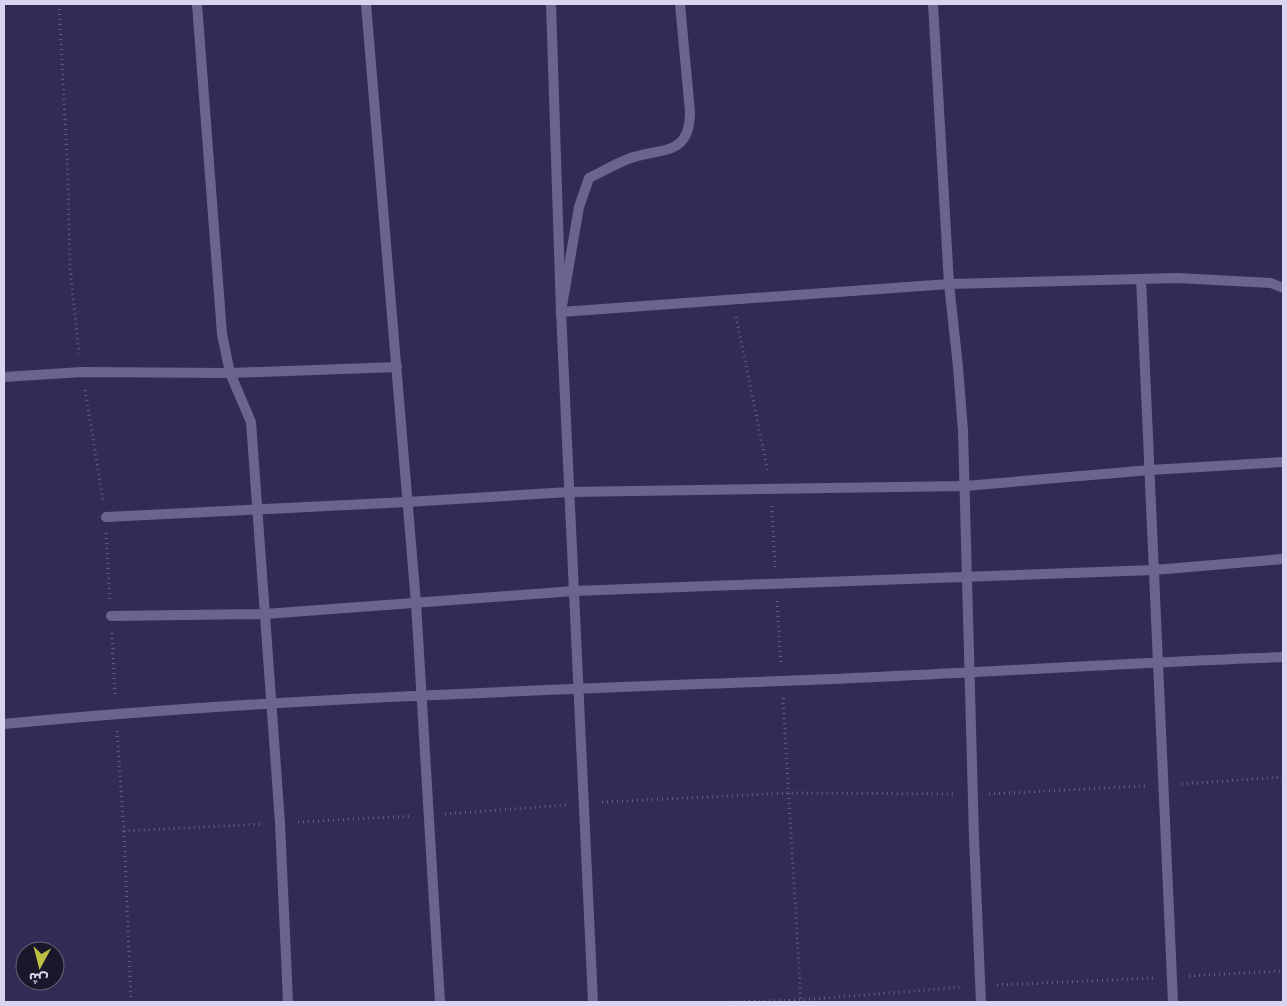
<svg xmlns="http://www.w3.org/2000/svg" width="1287" height="1006" viewBox="0 0 1287 1006" font-family="Jost,'Noto Sans Arabic',sans-serif">
<rect width="100%" height="100%" fill="#332b55"/>
<g fill="none" stroke-linecap="round" stroke-linejoin="round">
<path stroke="#655f84" stroke-width="3" stroke-dasharray="1 4" stroke-linecap="butt" d="M59,4L68,177L70,267L79,354
M736,317L768,473
M85,390L103,500
M772,506L775,567
M106,533L110,600
M777,601L781,665
M112,633L115,697
M783,698L801,1002
M117,731L124,831L262,824
M1182,784L1283,777
M989,794L1145,786
M602,802L788,793L956,794
M445,814L566,805
M298,822L411,816
M124,831L131,1002
M1189,976L1283,971
M997,985L1155,978
M729,1002L801,1000L963,987"/>
<path stroke="#6b6490" stroke-width="10" d="M197,4L222,334L230,373L251,422L280,823L288,1002
M366,4L416,603L440,1002
M551,4L561,312L949,284L1177,278L1271,283L1283,288
M933,4L949,284L958,367L963,431L974,838L981,1002
M1141,279L1173,1002
M4,377L82,372L230,373L397,367
M106,517L407,502L569,492L965,486L1150,470L1283,462
M111,616L265,614L574,591L1154,570L1283,559
M4,724C262,699 522,691 782,681C949,675 1116,663 1283,657"/>
<path stroke="#6b6490" stroke-width="10" d="M593,1002L561,312L579,207L589,178C602,172 615,164 628,159C659,147 690,158 690,112L680,4"/>
</g>
<rect width="1287" height="1006" fill="none" stroke="#d6d4ee" stroke-width="10"/>
<g transform="translate(40 966) rotate(187)"><circle r="24" fill="#1a172a" stroke="#656378"/>
<path d="M0-4L9 19L0 12L-9 19Z" fill="#bcbf43"/>
<text y="-8" font-size="14" font-weight="bold" text-anchor="middle" fill="#d6d4ee">ش</text>
</g>
</svg>
